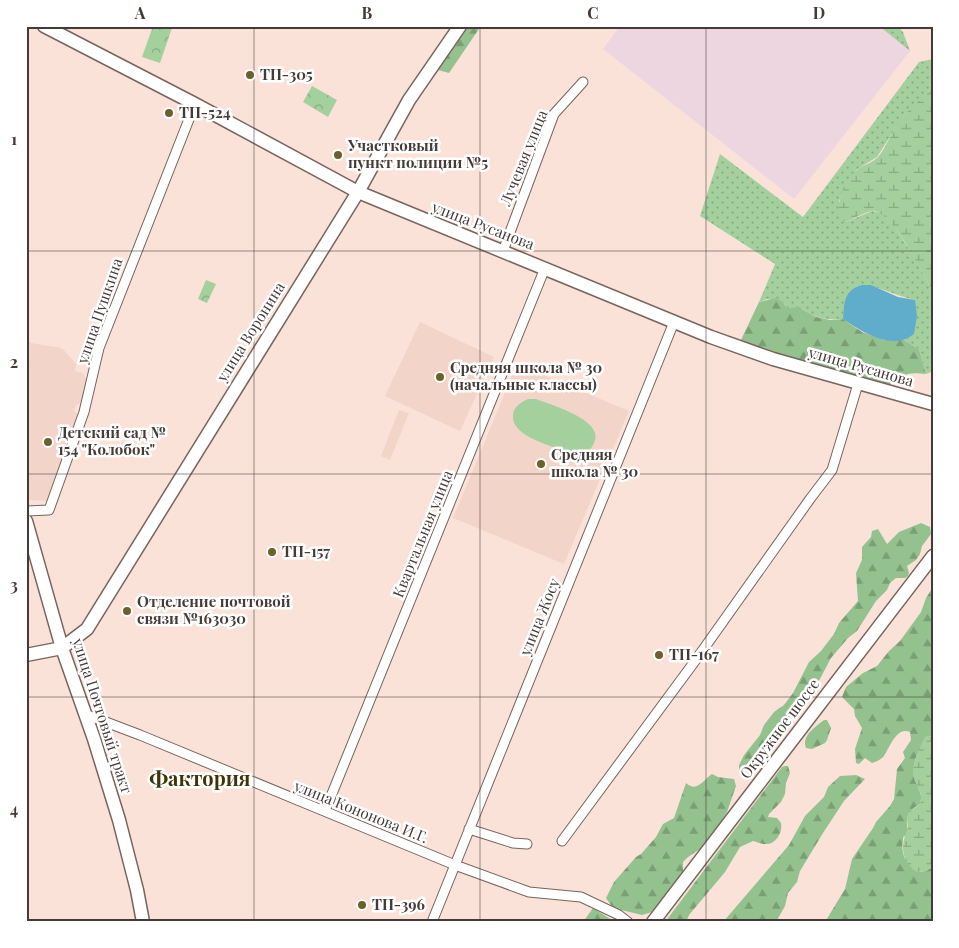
<svg xmlns="http://www.w3.org/2000/svg" width="959" height="948" viewBox="0 0 959 948" font-family="'Playfair Display',serif">
<defs>
<pattern id="grass-dots" width="8" height="8" patternUnits="userSpaceOnUse" patternTransform="scale(1.25)"><rect width="8" height="8" fill="#a4d09e"/><path d="M2 2h.1M6 6h.1" fill="none" stroke="#87aa82" stroke-width="1.8" stroke-linecap="round"/></pattern>
<pattern id="forest-firs" width="22" height="20" patternUnits="userSpaceOnUse" patternTransform="scale(1.25)"><rect width="22" height="20" fill="#94c28e"/><path d="M5 1l3.5 6h-7zM16 11l3.5 6h-7z" fill="#7a9f75"/></pattern>
<pattern id="wetland-marsh" width="20" height="14" patternUnits="userSpaceOnUse" patternTransform="scale(1.25)"><rect width="20" height="14" fill="#a4d09e"/><path d="M1 5h8M5 5V1M11 12h8M15 12V8" fill="none" stroke="#87aa82"/></pattern>
<pattern id="park-crowns" width="20" height="18" patternUnits="userSpaceOnUse" patternTransform="scale(1.25)"><rect width="20" height="18" fill="#a4d09e"/><path d="M2 6a3 3 0 1 1 6 0M12 15a3 3 0 1 1 6 0" fill="none" stroke="#87aa82"/></pattern>
</defs>
<rect width="100%" height="100%" fill="#fae2d9"/>
<path fill="#f3d4c8" d="M420,322L494,357L460,431L385,396Z
M26,338L31,343L62,348L76,364L75,371L83,373L87,382L86,400L76,405L74,411L79,415L51,496L47,501L30,500L26,494Z
M517,364L629,411L564,564L453,518Z
M399,410L409,413L390,460L381,456Z"/>
<path fill="#eed6e1" d="M620,26H879L910,51L794,199L603,49Z"/>
<path fill="url(#grass-dots)" d="M879,26H898L903,32L910,51Z
M933,59V87L918,103L904,115L877,157L856,170L851,177L839,201L846,222L872,211L882,213L894,226L915,258L933,292V371L926,374L919,349L904,340L914,334L915,300C880,293 847,262 843,319C835,319 826,320 818,317C804,313 806,306 787,308L782,301L767,299L759,302L775,264L700,216L720,154L803,217L919,62Z"/>
<path fill="url(#forest-firs)" d="M469,26H481L449,73L438,70Z
M776,298L782,301L787,308L798,307L816,317L830,320L843,319L862,332L884,340H904L919,349L926,374C909,372 905,373 892,384H882L803,361L778,356L755,346L740,342L759,302Z
M921,523L930,527L931,534L922,546L920,554L916,560L907,566L909,573L908,576L905,578H896L890,583L887,590L876,601L857,631L848,638L831,658L811,696L799,705L750,765L742,772L739,770V765L744,755L760,735L764,725L774,712L784,705L793,693L809,662L821,651L834,634L839,623L858,601L856,573L862,560V547L871,537L872,531L878,529L887,544L899,532Z
M933,587V738L931,736C919,748 909,764 916,782C919,791 923,794 920,804C911,809 906,814 907,825C907,828 907,831 907,833C904,840 904,832 903,840C900,855 907,865 919,872L926,871L933,866V922H825L845,889L852,859L873,828L876,822L890,806L894,799L897,769L905,758L903,752L911,740L910,732C896,726 890,748 883,757C880,760 876,762 872,763L865,758L859,764L856,763L855,749L862,728L855,716L854,709L842,697L846,687L863,673L877,666L889,651L900,641L921,612L926,598Z
M824,720H827L831,728L827,740L825,743L812,749L806,748C801,736 815,727 824,720Z
M785,766H788L790,773L786,783L785,794L781,802L769,814L768,817L777,818L781,823C783,832 776,845 765,844C761,844 757,842 753,841L740,847L725,872L689,915L686,922H665L782,767Z
M712,774L718,777L734,779L736,786L727,812L718,827L711,835L703,847L688,857L683,862V873L655,910L652,912L642,915L613,908L606,898L614,882L636,857L641,854L656,837L663,824L674,818L686,783C697,793 703,780 712,774Z
M856,775L865,779L844,801L823,833L800,871L797,882L788,893L785,906L776,922H723L789,845L805,816L824,797L828,787L840,776Z
M593,908L615,922H583Z"/>
<path fill="url(#wetland-marsh)" d="M933,87V292C924,276 891,207 871,211C866,212 852,219 846,222L839,218C836,204 845,177 858,169C864,165 872,163 878,157C889,144 893,126 905,114C914,105 924,97 933,87Z
M928,736L933,738V866L926,871L916,872C903,861 900,849 906,833C912,818 898,818 920,804C924,790 915,787 913,774C912,762 920,747 925,737Z"/>
<path fill="url(#park-crowns)" d="M153,26H166L172,28L160,63L142,57Z
M312,86L337,100L328,117L303,102Z
M206,280L216,284L207,303L198,299Z"/>
<path fill="#a4d09e" d="M528,399H536C551,405 609,421 593,445C589,453 581,454 573,454C556,447 511,437 513,416C513,407 520,403 528,399Z"/>
<path fill="#5fadcb" d="M862,285H871L898,297L915,300L917,316L914,334C911,336 907,339 903,340C881,345 860,330 843,319C844,304 844,289 862,285Z"/>
<g fill="none" stroke-linecap="round" stroke-linejoin="round">
<g stroke="#78645c" stroke-width="11">
<path id="street" d="M503,251L554,114L583,82
M26,511L49,510L84,412L99,348L195,104
M85,716H90L140,735L455,865L529,892L581,897L619,915L628,922
M325,811L545,268
M469,829L513,843L527,844
M562,841L695,661L810,499L832,470L858,384
M432,922L674,322"/>
</g>
<g stroke="#78645c" stroke-width="15">
<path id="secondary" d="M44,26L195,104L358,192L711,337L773,359L933,404
M26,521L62,648L94,739L119,820L137,890L143,922
M26,655L62,648L87,629L358,192L409,100L460,26
M653,922L933,556"/>
</g>
<use href="#street" stroke="#fff" stroke-width="9"/>
<use href="#secondary" stroke="#fff" stroke-width="12"/>
</g>
<path fill="none" stroke="#443a37" stroke-width="1" stroke-opacity="0.55" d="M254,26V922M480,26V922M706,26V922M26,251H933M26,474H933M26,697H933"/>
<g fill="#6e5f2d" stroke="#fff" stroke-width="2">
<circle cx="250" cy="75" r="5"/>
<circle cx="169" cy="113" r="5"/>
<circle cx="338" cy="155" r="5"/>
<circle cx="440" cy="377" r="5"/>
<circle cx="48" cy="442" r="5"/>
<circle cx="541" cy="464" r="5"/>
<circle cx="272" cy="552" r="5"/>
<circle cx="127" cy="611" r="5"/>
<circle cx="659" cy="655" r="5"/>
<circle cx="362" cy="905" r="5"/>
</g>
<g text-anchor="middle" stroke-width="5" stroke-linejoin="round" paint-order="stroke">
<g font-size="15" font-weight="bold" fill="#443a37" stroke="#fff" text-anchor="start">
<text x="260" y="80">ТП-305</text>
<text x="179" y="118">ТП-524</text>
<text x="348" y="151">Участковый<tspan x="348" dy="17">пункт полиции №5</tspan></text>
<text x="450" y="373">Средняя школа № 30<tspan x="450" dy="17">(начальные классы)</tspan></text>
<text x="58" y="438">Детский сад №<tspan x="58" dy="17">154 "Колобок"</tspan></text>
<text x="551" y="460">Средняя<tspan x="551" dy="17">школа № 30</tspan></text>
<text x="282" y="557">ТП-157</text>
<text x="137" y="607">Отделение почтовой<tspan x="137" dy="17">связи №163030</tspan></text>
<text x="669" y="660">ТП-167</text>
<text x="372" y="910">ТП-396</text>
</g>
<g font-size="15" fill="#443a37" stroke="#fff">
<text transform="translate(524 158) rotate(-68)" y="5">Лучевая улица</text>
<text transform="translate(483 226) rotate(21)" y="5">улица Русанова</text>
<text transform="translate(100 311) rotate(-71)" y="5">улица Пушкина</text>
<text transform="translate(251 332) rotate(-58)" y="5">улица Воронина</text>
<text transform="translate(861 367) rotate(16)" y="5">улица Русанова</text>
<text transform="translate(423 534) rotate(-68)" y="5">Квартальная улица</text>
<text transform="translate(540 617) rotate(-68)" y="5">улица Жосу</text>
<text transform="translate(102 716) rotate(72)" y="5">улица Почтовый тракт</text>
<text transform="translate(780 729) rotate(-53)" y="5">Окружное шоссе</text>
<text transform="translate(361 812) rotate(22)" y="5">улица Кононова И.Г.</text>
</g>
<g font-size="20" font-weight="bold" fill="#3e3308" stroke="#fff">
<text x="200" y="786">Фактория</text>
</g>
</g>
<rect width="959" height="948" fill="none" stroke="#ffffff" stroke-width="55"/>
<rect x="28" y="28" width="904" height="892" fill="none" stroke="#443a37" stroke-width="2"/>
<g font-size="16" text-anchor="middle" font-weight="bold" fill="#443a37">
<text x="140" y="19">A</text>
<text x="367" y="19">B</text>
<text x="593" y="19">C</text>
<text x="819" y="19">D</text>
<text x="14" y="145">1</text>
<text x="14" y="368">2</text>
<text x="14" y="591">3</text>
<text x="14" y="815">4</text>
</g>
</svg>
